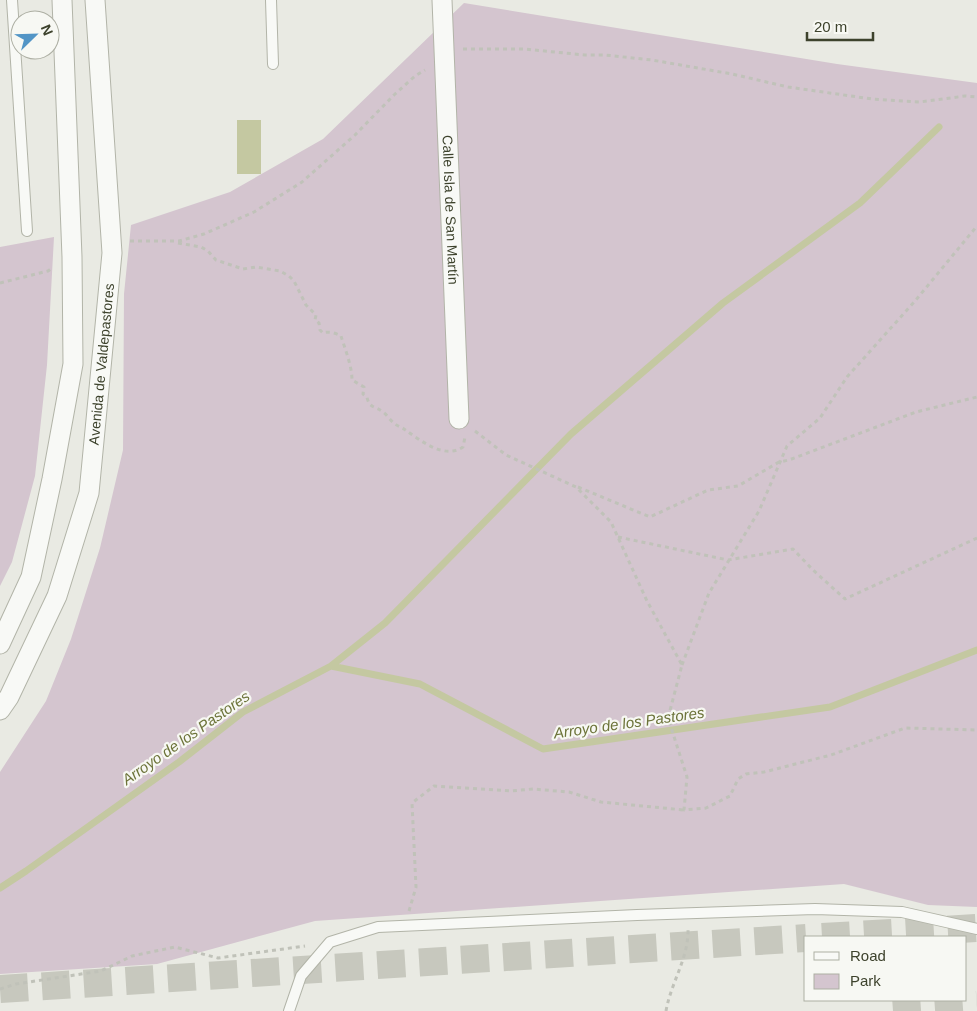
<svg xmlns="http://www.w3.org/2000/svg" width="977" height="1011" viewBox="0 0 977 1011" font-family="Arial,sans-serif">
<rect width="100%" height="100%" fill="#e9eae3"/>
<path fill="#d4c5cf" d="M464,3L837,64L977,83V907L928,905L844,884L315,921L157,964L0,974V772L46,701L71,639L100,548L123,450L124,294L131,225L230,192L323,139Z
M54,237L47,365L35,476L12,562L0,586V247Z"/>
<path fill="#c4c8a1" d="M237,120H261V174H237Z"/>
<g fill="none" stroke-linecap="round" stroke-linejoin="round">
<path stroke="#c4c8a1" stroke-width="7" d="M331,666L385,623L571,434L723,303L860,203L939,127
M0,888L26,871L179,762L243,712L331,666L420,684L543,749L830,707L977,650"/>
<path stroke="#c7c8be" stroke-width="28" stroke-dasharray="28 14" stroke-linecap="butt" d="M822,937L977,928
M0,989L806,938
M893,1011L977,1005"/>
<g stroke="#b2b4a8" stroke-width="12">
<path id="service" d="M12,0L27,231
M271,0L273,64
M289,1011L301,976L330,942L378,927L637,915L815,909L902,912L977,929"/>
</g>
<g stroke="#b2b4a8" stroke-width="21">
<g id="minor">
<path id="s1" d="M442,0L459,419"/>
<path d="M0,644L31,577L52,479L73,364L72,257L62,0"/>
<path id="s2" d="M0,710L9,697L57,596L89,493L112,253L95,0"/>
</g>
</g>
<path stroke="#c0c2b9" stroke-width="3" stroke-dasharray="4 4" stroke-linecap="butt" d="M463,49H524L585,55H605L652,60L732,74L788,87L872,99L920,102L965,96L977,97
M130,241H179L204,234L254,212L302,182L355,135L394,95L415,76L425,70
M178,243L201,247L208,251L216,260L243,269L256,267L280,271L289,276L294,281L306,305L316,315L315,320L319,323L320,330L323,333C329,331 336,333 341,336C345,349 352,366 352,380L364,387L363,394L367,397C369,408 375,406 383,412C387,415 390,420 394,423C397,426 401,427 404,429C420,440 444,460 463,447L465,437
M0,283L48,271L52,268
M475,431L506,455L576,487L611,522L647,601L682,665L668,718L687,777L684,810L706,808L730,796L738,779L746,774L764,772L831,755L905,728L977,730
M578,487L650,517L708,490L738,486L779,462L789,460L916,412L977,397
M618,537L728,560L793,549L813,570L845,599L977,538
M682,665L709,593L759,511L787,446L820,418L847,377L915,301L977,226
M409,911L416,887L412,803L434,786L511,791L533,789L569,792L601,802L684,810
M0,989L16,984L101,971L132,956L175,947L218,958L305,946
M666,1011C671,982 689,958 688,928"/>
<use href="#service" stroke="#f8f9f6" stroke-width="10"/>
<use href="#minor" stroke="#f8f9f6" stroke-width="19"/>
</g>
<g text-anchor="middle" stroke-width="4.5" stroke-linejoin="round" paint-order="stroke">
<g font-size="14" fill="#3d422c" stroke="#f7f8f3">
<text dy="5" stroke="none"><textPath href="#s1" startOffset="210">Calle Isla de San Martín</textPath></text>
<text dy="5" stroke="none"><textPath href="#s2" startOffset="365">Avenida de Valdepastores</textPath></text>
</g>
<g font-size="15" font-style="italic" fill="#6c7339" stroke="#f7f8f3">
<text transform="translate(629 723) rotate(-8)" y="5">Arroyo de los Pastores</text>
<text transform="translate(186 738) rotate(-35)" y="5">Arroyo de los Pastores</text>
</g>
</g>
<rect x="804" y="936" width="162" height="65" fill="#f7f8f3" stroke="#adafa3"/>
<rect x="814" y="952" width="25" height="8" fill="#f8f9f6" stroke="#adafa3"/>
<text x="850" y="961" font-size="15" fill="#3d422c">Road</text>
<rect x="814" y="974" width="25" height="15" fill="#d4c5cf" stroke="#adafa3"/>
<text x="850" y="986" font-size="15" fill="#3d422c">Park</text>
<g transform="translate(35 35) rotate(67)"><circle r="24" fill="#f7f8f3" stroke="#adafa3"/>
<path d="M0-4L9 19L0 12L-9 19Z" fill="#5295c6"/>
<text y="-8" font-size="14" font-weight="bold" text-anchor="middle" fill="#3d422c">N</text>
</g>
<path d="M807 32v8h66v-8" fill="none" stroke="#3d422c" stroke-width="2.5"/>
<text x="814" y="32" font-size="15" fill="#3d422c" stroke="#f7f8f3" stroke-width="4" paint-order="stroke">20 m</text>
</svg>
